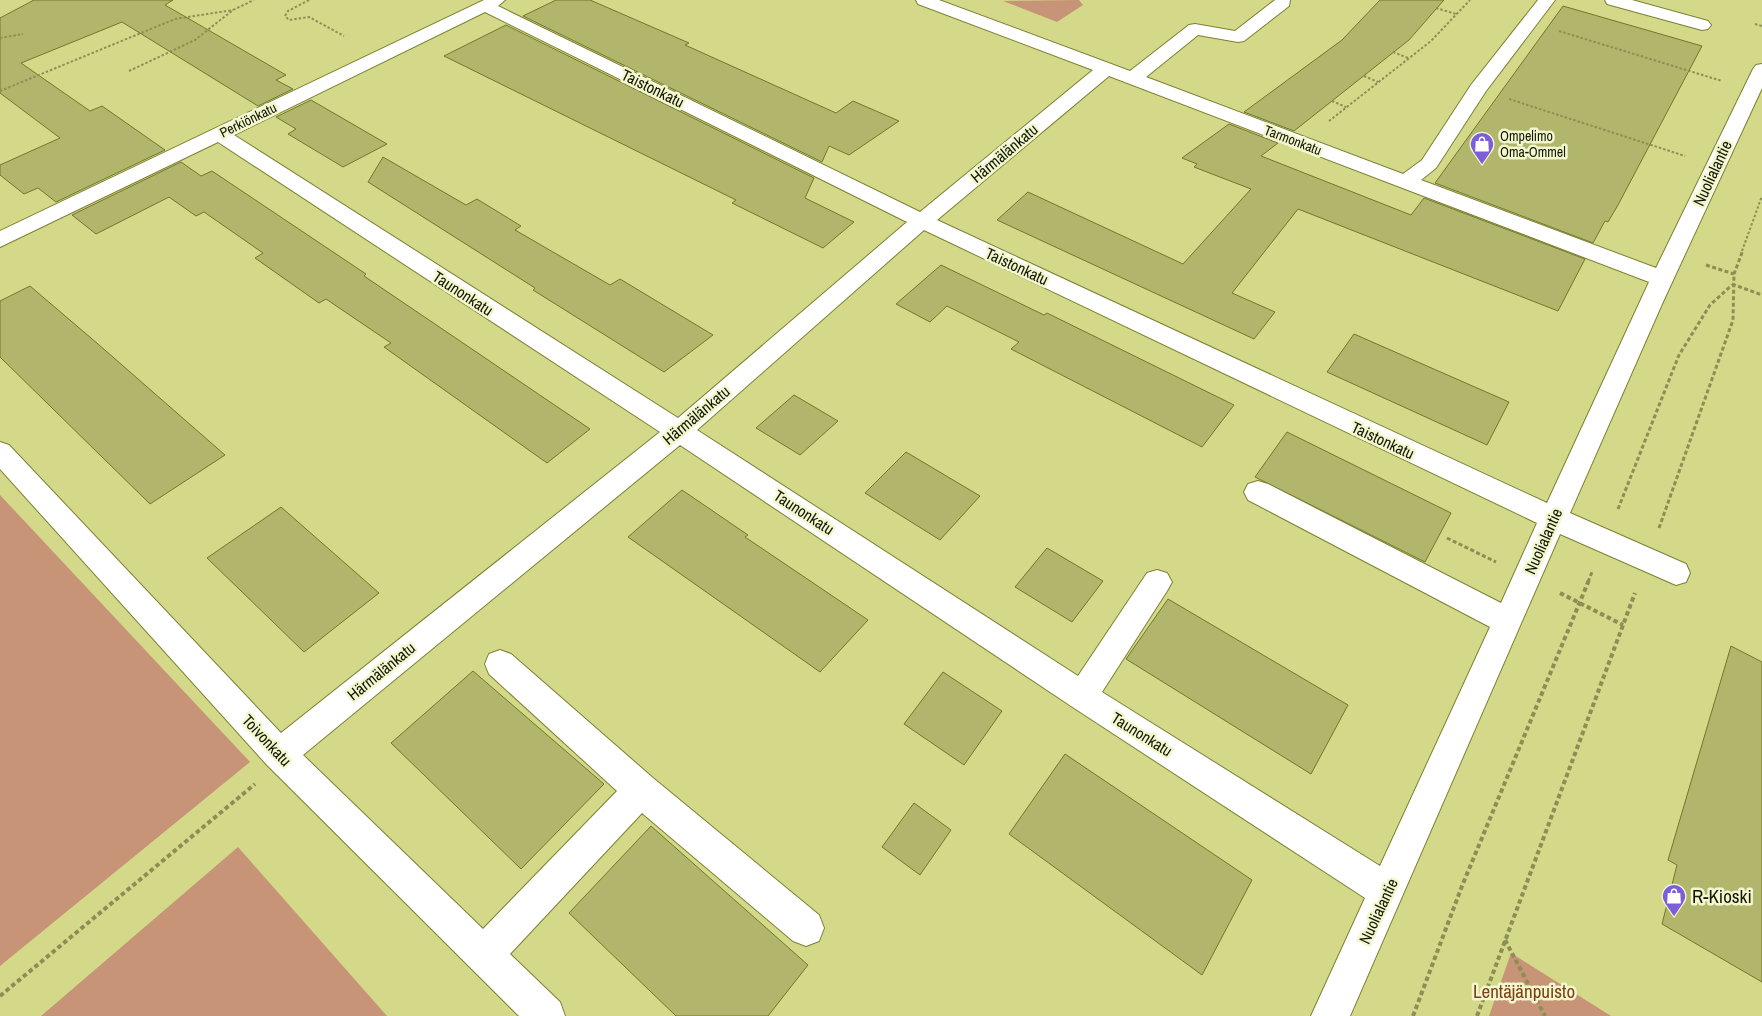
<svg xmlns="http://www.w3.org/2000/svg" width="1762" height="1016" viewBox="0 0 1762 1016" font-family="'Archivo Narrow',sans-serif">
<rect width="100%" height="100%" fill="#d3d989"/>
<path fill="#c79477" d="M1079,0L1083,5L1057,22L1003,1Z
M0,495L250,762L0,966Z
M238,847L387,1016H41Z
M1511,953L1611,1016H1489Z"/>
<path fill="#b1b66c" stroke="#737727" d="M34,0H173L165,5L286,75L276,80L293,89L258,106L122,22L21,63L90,111L102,106L165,150L56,202L38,188L24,194L0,175V165L60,138L0,93V18Z
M556,0H590L689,43L685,45L836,113L853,101L899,121L849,155L829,146L822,162L523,16Z
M1380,0H1444L1409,40L1294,131L1244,112L1342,40Z
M1563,6L1702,46L1618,205L1608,222L1605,221L1593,243L1435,183Z
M506,25L814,178L805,198L854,222L823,248L732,203L736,200L444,56Z
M311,100L387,144L343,167L288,134L296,129L276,117Z
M1229,124L1278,143L1261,156L1411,215L1424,198L1585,259L1558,311L1298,209L1232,293L1275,312L1254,339L997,220L1028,192L1183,264L1251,189L1194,167L1197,164L1182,158Z
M383,157L466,205L477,199L521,226L515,230L610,285L620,279L713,335L664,372L533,290L535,288L368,182Z
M181,162L201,176L212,171L366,274L364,276L590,429L547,463L384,347L391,343L326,299L319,303L255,258L263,253L204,212L196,216L169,197L96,234L72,215Z
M941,265L1044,315L1047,313L1234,405L1202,447L1011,349L1019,342L947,306L930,322L896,304Z
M30,286L98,344L225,455L150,504L0,357V301Z
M1354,334L1509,402L1487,445L1327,372Z
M794,395L838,421L800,455L756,428Z
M1287,432L1451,513L1425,562L1255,477Z
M906,452L980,496L940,540L865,493Z
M682,490L748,535L745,537L868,620L820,672L628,537Z
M281,507L379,593L304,652L207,558Z
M1047,548L1103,581L1072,622L1015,587Z
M1168,599L1348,705L1311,774L1126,659Z
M1731,646L1762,662V982L1662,924L1677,865L1668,860Z
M473,671L604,784L521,869L391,743Z
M943,672L1002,711L964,765L904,724Z
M1065,754L1252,880L1202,975L1009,834Z
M914,803L951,830L920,875L882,847Z
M651,826L808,965L768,1016H676L569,913Z"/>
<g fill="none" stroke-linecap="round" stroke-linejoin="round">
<g stroke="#7d8132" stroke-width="2">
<path id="minor" d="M484,0H505L498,6L920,212L1093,70L918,4L916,0H939L1130,71L1189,25L1195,24L1235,31L1275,0H1290L1289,6L1244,41L1238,42L1198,35L1146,77L1403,174L1422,160L1471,85L1538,0H1555L1486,91L1436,168L1421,180L1656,268L1753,69L1756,65L1762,64V88L1662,304L1570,513L1686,564L1690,573L1686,582L1676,585L1560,534L1350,1016H1311L1365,898L1071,706L680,445L303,755L483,929L617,791L489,674L485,664L489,654L500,650L511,654L653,778L819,915L824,928L819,941L806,946L793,941L642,813L510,954L560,1002L565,1016H519L267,765L0,469V442L9,445L281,733L660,432L218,142L0,247V231ZM485,12L907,222L678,418L234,135ZM1109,76L1649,282L1547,503L937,220ZM924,230L1537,523L1501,603L1268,484L1258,481L1248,484L1244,492L1248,500L1490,627L1380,866L1102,692L1167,591L1172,582L1167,573L1157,570L1147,573L1078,676L697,430Z
M1605,0H1632L1708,21L1711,25L1708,29L1702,30L1607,4Z"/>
</g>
<path stroke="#8b8f55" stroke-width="2" stroke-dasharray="2.5 2" stroke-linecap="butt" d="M309,0L288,11L285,16L289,20L309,17L344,36
M1436,8L1456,14
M1755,24L1762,26
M1559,31L1722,81
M0,38L23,34
M1393,52L1408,58
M129,71L195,40L233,10L254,0
M1364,76L1378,82
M0,91L175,19L233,10
M1509,99L1685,156
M1332,101L1346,107
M1329,121L1431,41L1470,0
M1742,251L1762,196"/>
<path stroke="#8b8f55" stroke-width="3" stroke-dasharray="4 2.5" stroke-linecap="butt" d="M1706,265L1734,274
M1732,284L1762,295
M1618,509L1679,355L1710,305L1732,285
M1659,528L1733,320L1734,274L1743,250
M1447,538L1496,562
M1588,582L1592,572"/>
<path stroke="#8b8f55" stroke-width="4" stroke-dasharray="4.5 3" stroke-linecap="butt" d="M1560,593L1623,625
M1505,940L1545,1016
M0,996L255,784
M1413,1016L1462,886L1589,580
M1477,1016L1635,593"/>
<use href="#minor" fill="#fff" fill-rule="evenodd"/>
</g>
<defs>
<g id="shop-pin" transform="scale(1.25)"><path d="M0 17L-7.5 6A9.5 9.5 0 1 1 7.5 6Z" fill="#7d5ed8" stroke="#f3f7d0"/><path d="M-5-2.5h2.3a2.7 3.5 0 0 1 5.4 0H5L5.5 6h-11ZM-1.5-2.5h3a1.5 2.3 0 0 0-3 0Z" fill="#fff"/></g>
</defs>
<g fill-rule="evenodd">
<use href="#shop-pin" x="1482" y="144"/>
<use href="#shop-pin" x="1674" y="896"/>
</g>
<g text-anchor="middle" stroke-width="5" stroke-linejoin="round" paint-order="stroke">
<g font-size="14" fill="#161700" stroke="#f3f7d0">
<text transform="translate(248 120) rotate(-26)" y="5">Perkiönkatu</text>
<text transform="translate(1293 140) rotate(21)" y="5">Tarmonkatu</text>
</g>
<g font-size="14" fill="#161700" stroke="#f3f7d0" text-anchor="start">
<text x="1500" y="141">Ompelimo<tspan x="1500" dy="16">Oma-Ommel</tspan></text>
</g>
<g font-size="16" fill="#161700" stroke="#f3f7d0">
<text transform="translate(653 88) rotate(26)" y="6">Taistonkatu</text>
<text transform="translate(1004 153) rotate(-40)" y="6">Härmälänkatu</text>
<text transform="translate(1712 173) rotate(-65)" y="6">Nuolialantie</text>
<text transform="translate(1017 266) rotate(25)" y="6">Taistonkatu</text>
<text transform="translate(463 293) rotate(33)" y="6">Taunonkatu</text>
<text transform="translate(696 415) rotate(-40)" y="6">Härmälänkatu</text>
<text transform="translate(1383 440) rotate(25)" y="6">Taistonkatu</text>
<text transform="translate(804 512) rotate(33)" y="6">Taunonkatu</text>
<text transform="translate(1543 541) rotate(-66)" y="6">Nuolialantie</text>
<text transform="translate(381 671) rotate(-39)" y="6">Härmälänkatu</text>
<text transform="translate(1142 734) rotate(32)" y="6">Taunonkatu</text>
<text transform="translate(267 740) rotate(47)" y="6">Toivonkatu</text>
<text transform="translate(1378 911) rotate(-65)" y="6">Nuolialantie</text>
</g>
<g font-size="19" fill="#161700" stroke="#f3f7d0" text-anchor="start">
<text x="1692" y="903">R-Kioski</text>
</g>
<g font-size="19" fill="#7e4015" stroke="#f3f7d0">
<text x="1524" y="998">Lentäjänpuisto</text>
</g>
</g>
</svg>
